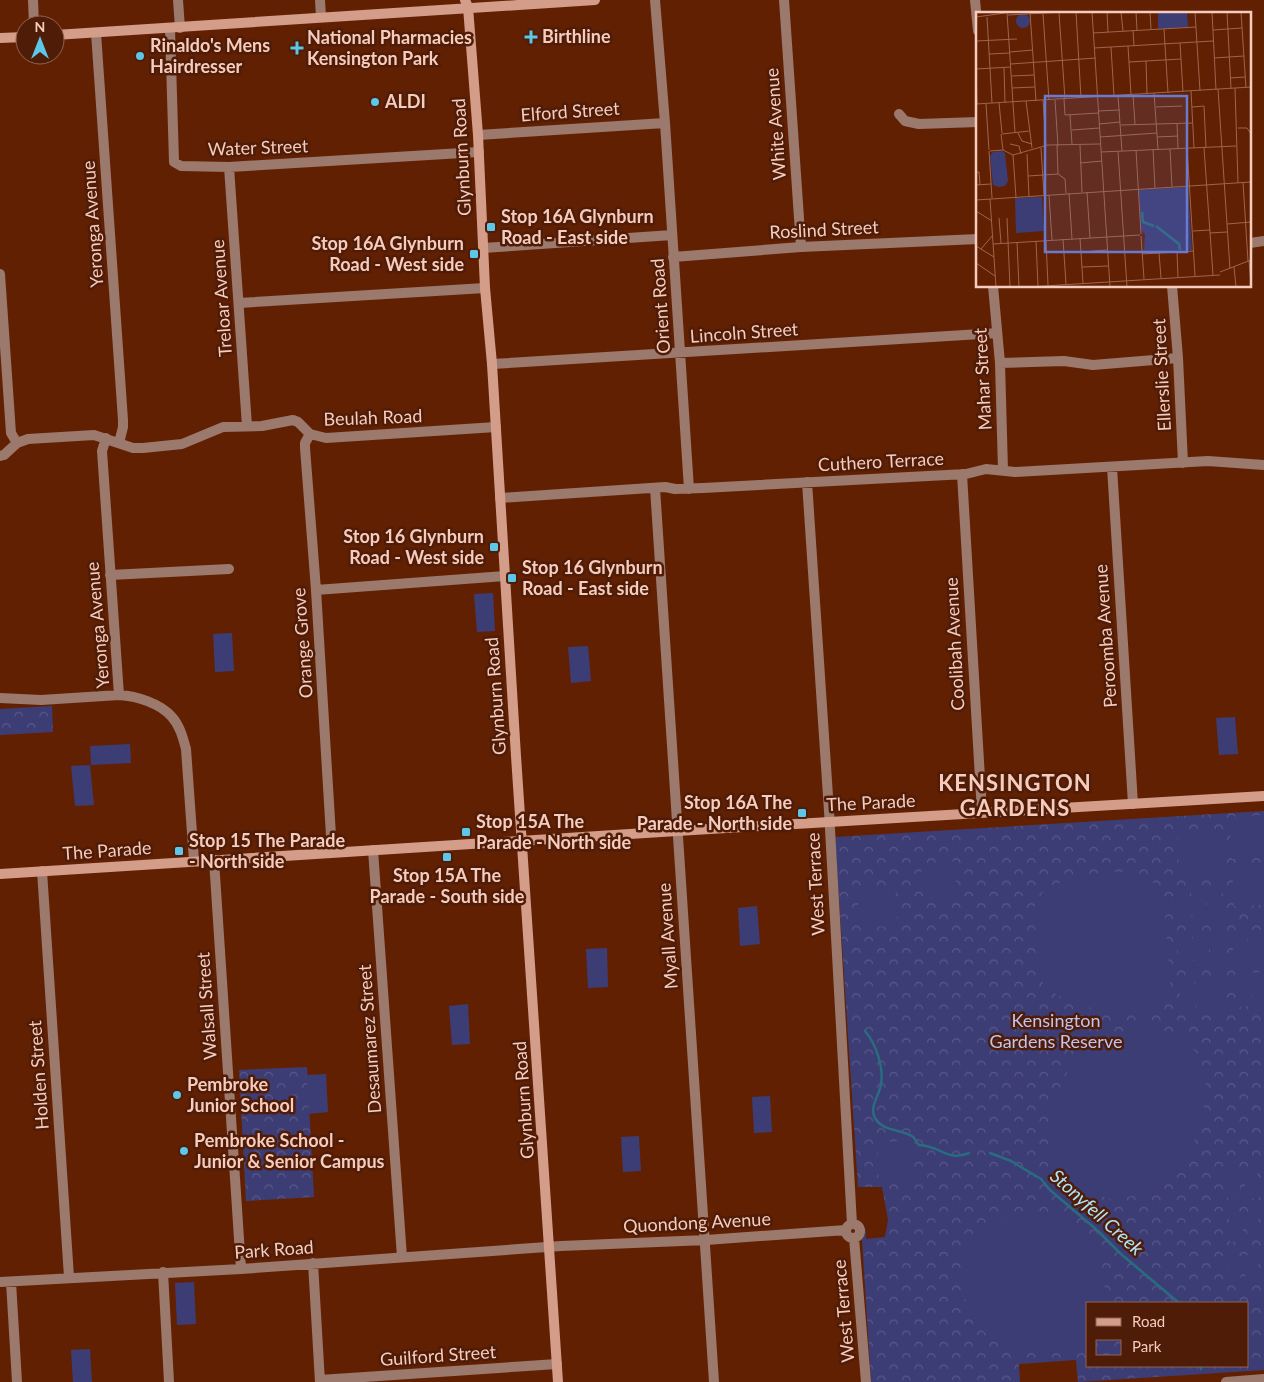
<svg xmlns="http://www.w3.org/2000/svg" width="1264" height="1382" viewBox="0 0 1264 1382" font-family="Lato,sans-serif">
<defs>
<pattern id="park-crowns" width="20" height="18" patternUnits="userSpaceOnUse" patternTransform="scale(1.25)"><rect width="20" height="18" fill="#3d3d76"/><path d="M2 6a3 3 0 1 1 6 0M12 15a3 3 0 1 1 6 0" fill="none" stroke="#5a5888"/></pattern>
</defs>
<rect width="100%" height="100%" fill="#622003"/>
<path fill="url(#park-crowns)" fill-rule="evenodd" d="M52,706L53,732L0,735V709Z
M1264,811V1370L1078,1382L1076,1360L1019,1364L1020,1382H871L862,1239L865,1226L866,1239L885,1237L888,1220L882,1187H858L835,837ZM1088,1303H1248V1366H1088Z
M307,1067L314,1197L246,1201L239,1070Z"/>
<path fill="#3d3d76" d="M493,593L495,631L477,632L474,594Z
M232,633L234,671L215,672L213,634Z
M588,646L591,681L571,683L568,647Z
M1235,717L1238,754L1219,755L1216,718Z
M130,744L131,763L91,765L90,746Z
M90,765L94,805L75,806L71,766Z
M1264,815V857L1232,859L1229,817Z
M1222,832L1224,876L1180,878L1177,834Z
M955,861L957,901L924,903L921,864Z
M1264,862V905L1234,906L1232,864Z
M1127,872L1145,877L1160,888L1164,900L1170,983L1169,992L1160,1006L1149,1012H1129L1113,1016L1057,995L1045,987L1040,977L1034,908L1042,893L1053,885L1099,873Z
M895,886L898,926L860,927L857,889Z
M1221,887L1224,920L1209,921L1206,888Z
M1205,888L1208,921L1193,922L1191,889Z
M1189,889L1192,922L1177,923L1175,890Z
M757,906L760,944L740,946L738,908Z
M1263,930L1264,964L1250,965L1248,931Z
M1247,932L1249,965L1234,966L1232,933Z
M1223,933L1226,966L1211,967L1209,934Z
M1208,934L1210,967L1195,968L1193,935Z
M1192,935L1194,968L1179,969L1177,936Z
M607,948L608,987L588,988L586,949Z
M1264,972V1006H1253L1251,973Z
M1250,973L1252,1006L1237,1007L1235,974Z
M1225,976L1228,1009L1213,1010L1211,977Z
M1210,977L1212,1010L1197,1011L1195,978Z
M1194,978L1196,1011L1181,1012L1179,979Z
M468,1004L470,1044L452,1045L449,1006Z
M1142,1026L1181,1035L1200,1057L1207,1091L1200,1128L1184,1162L1156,1188L1116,1201L1077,1188L1051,1160L1048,1124L1054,1100L1068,1071L1097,1039Z
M326,1074L328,1112L309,1114L307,1075Z
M770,1096L772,1132L754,1133L752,1097Z
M639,1136L641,1171L623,1172L621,1137Z
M912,1140L915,1179L879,1182L877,1143Z
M1257,1169L1259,1198L1246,1199L1244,1170Z
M1239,1170L1241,1199L1228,1200L1226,1171Z
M1258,1212L1260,1240H1248L1246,1213Z
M1032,1213L1064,1218L1095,1238L1105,1289L1103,1303H1088V1345L1075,1354L1023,1351L984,1332L964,1297V1250L988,1222Z
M1229,1213H1242L1243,1241L1230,1242Z
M1239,1255L1241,1283L1228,1284L1227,1256Z
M1244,1255H1258L1259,1284H1246Z
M194,1282L196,1324L177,1325L175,1283Z
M90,1349L92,1382H73L71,1350Z"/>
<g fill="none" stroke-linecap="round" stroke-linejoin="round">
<path stroke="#286c80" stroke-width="2.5" d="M865,1031C876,1044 884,1067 881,1085C879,1095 869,1108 875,1118C883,1132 901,1129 912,1136C915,1138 917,1143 919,1145C941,1146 948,1162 969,1153
M990,1153L1011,1161L1041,1179L1050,1190L1097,1230L1121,1254L1179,1303
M1201,1369V1366"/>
<path stroke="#9b796d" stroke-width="10" d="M33,0L34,25
M178,0L180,28
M320,0L321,17
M655,0L665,123L689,489
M784,0L801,247
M975,0L978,31
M170,29L174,162L181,166L229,167L479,152
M96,33L123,420V427L119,443
M899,114L905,121L919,124L978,122
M478,135L665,123
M229,167L247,426
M1250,243L1264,241
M483,248L672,235
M673,257L801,247L978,239
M0,274L11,433L17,443
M993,286L1000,363L1003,470
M1172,286L1178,358L1183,463
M239,303L485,288
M1000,363L1064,361L1093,365L1178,358
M492,364L997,333
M310,434L305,443V448L316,590L332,852
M106,438L102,451L119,695C136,696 160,703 172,717C180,726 183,738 186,749L194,861
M0,456L4,455L17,443L28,439L94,435L133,448H143L182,444L223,427L262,426L293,420L298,422L310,434L326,438L496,427
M1112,467L1133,804
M962,474L982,812
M807,482L829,811L852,1224
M655,488L714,1382
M500,498L665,487L675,489L703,488L966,474L986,469L1015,472L1208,461L1264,465
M110,575L229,569
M316,590L505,576
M0,698L41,700L119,695
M373,850L402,1257
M214,860L241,1269
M42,871L69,1277
M846 1231a7 7 0 1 1 14 0a7 7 0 1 1-14 0Z
M854,1238L866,1382
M313,1263L320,1382
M163,1272L169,1382
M0,1282L241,1269L561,1246L706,1240L846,1230
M11,1282L17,1382
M320,1380L557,1364
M1226,1382L1264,1379"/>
<path stroke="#d39d8a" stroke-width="10" d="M465,0L468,7L478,135L485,288L492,364L516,756L558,1382
M55,35L595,0
M0,38L25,37
M0,874L677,831L1264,796"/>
</g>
<g fill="#5cc7e8" stroke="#4f1c08" stroke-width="2">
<path d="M528.5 29.5h5v5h5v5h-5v5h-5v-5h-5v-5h5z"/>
<path d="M294.5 40.5h5v5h5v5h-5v5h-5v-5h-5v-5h5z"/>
<circle cx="140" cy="56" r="5"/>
<circle cx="375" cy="102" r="5"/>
<rect x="486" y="222" width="10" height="10" rx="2.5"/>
<rect x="469" y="249" width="10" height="10" rx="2.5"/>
<rect x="489" y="542" width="10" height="10" rx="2.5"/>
<rect x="507" y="573" width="10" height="10" rx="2.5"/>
<rect x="797" y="808" width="10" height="10" rx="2.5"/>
<rect x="461" y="827" width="10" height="10" rx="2.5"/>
<rect x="174" y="846" width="10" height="10" rx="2.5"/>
<rect x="442" y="852" width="10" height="10" rx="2.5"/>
<circle cx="177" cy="1095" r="5"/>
<circle cx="184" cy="1151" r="5"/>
</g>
<g text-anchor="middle" stroke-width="5" stroke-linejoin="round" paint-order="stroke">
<g font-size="18" font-weight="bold" fill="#f6ccbe" stroke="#4f1c08" text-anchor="start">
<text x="542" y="43">Birthline</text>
<text x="307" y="44">National Pharmacies<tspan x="307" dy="21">Kensington Park</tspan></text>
<text x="150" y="52">Rinaldo's Mens<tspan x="150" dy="21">Hairdresser</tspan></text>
<text x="385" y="108">ALDI</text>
<text x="501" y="223">Stop 16A Glynburn<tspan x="501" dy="21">Road - East side</tspan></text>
<text x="464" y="250" text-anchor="end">Stop 16A Glynburn<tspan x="464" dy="21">Road - West side</tspan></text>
<text x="484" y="543" text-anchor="end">Stop 16 Glynburn<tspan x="484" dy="21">Road - West side</tspan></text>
<text x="522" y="574">Stop 16 Glynburn<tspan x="522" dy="21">Road - East side</tspan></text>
<text x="792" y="809" text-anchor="end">Stop 16A The<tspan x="792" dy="21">Parade - North side</tspan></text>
<text x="476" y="828">Stop 15A The<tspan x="476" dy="21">Parade - North side</tspan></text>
<text x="189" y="847">Stop 15 The Parade<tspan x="189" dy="21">- North side</tspan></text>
<text x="447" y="882" text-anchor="middle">Stop 15A The<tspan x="447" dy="21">Parade - South side</tspan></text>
<text x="187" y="1091">Pembroke<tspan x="187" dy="21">Junior School</tspan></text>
<text x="194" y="1147">Pembroke School -<tspan x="194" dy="21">Junior &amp; Senior Campus</tspan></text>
</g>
<g font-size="18" fill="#f6ccbe" stroke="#4f1c08">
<text transform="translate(570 112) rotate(-4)" y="6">Elford Street</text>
<text transform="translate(776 124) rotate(-94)" y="6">White Avenue</text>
<text transform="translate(258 148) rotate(-2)" y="6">Water Street</text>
<text transform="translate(462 157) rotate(-93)" y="6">Glynburn Road</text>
<text transform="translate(93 224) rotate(-94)" y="6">Yeronga Avenue</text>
<text transform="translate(824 230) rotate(-3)" y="6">Roslind Street</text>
<text transform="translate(222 298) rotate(-94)" y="6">Treloar Avenue</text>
<text transform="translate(661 306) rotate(-94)" y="6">Orient Road</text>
<text transform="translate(744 333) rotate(-4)" y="6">Lincoln Street</text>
<text transform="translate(1162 375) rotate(-93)" y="6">Ellerslie Street</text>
<text transform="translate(983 379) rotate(-93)" y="6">Mahar Street</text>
<text transform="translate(373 418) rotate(-2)" y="6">Beulah Road</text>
<text transform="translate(881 462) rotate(-3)" y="6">Cuthero Terrace</text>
<text transform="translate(98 625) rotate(-95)" y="6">Yeronga Avenue</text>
<text transform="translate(1106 636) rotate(-94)" y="6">Peroomba Avenue</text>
<text transform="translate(303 643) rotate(-94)" y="6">Orange Grove</text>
<text transform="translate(955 644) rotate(-93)" y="6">Coolibah Avenue</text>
<text transform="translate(496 696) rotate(-94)" y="6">Glynburn Road</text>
<text transform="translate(871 803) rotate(-3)" y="6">The Parade</text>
<text transform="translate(107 851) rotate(-4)" y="6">The Parade</text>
<text transform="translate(816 884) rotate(-93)" y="6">West Terrace</text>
<text transform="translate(668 936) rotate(-94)" y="6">Myall Avenue</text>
<text transform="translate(207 1006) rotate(-94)" y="6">Walsall Street</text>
<text transform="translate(370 1039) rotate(-94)" y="6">Desaumarez Street</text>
<text transform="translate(39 1075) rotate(-94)" y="6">Holden Street</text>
<text transform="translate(524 1100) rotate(-94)" y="6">Glynburn Road</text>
<text transform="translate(697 1223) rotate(-3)" y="6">Quondong Avenue</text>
<text transform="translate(274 1250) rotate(-4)" y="6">Park Road</text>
<text transform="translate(844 1311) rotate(-95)" y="6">West Terrace</text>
<text transform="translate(438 1356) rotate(-4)" y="6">Guilford Street</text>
</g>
<g font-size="18" fill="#c0c4f0" stroke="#4f1c08">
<text x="1056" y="1027">Kensington<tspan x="1056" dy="21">Gardens Reserve</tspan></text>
</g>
<g font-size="19" font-style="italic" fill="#ade3f6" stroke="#4f1c08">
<text transform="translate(1097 1212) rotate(42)" y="7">Stonyfell Creek</text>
</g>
<g font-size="22" font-weight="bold" letter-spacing="1" fill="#f6ccbe" stroke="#4f1c08">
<text x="1015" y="791">KENSINGTON<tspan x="1015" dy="25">GARDENS</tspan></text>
</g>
</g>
<g transform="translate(976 12)">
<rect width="275" height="275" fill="#622003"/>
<path d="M182,0H211L212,15L182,17ZM40 9a7 7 0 1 1 14 0a7 7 0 1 1-14 0ZM212,175L216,238L168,241L169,222L165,218L163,178ZM66,185L68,219L40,221L39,186Z" fill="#3d3d76"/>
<path d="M26,139L29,141L32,169L29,174L22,175L17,173L14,144L17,140ZM185 190a8 8 0 1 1 16 0a8 8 0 1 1-16 0ZM44 203a9 9 0 1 1 18 0a9 9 0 1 1-18 0ZM187 209a9 9 0 1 1 18 0a9 9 0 1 1-18 0ZM177 229a8 8 0 1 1 16 0a8 8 0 1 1-16 0Z" fill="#3d3d76"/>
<path fill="none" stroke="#286c80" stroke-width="2.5" d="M166,200L167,210L178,214M180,214L203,232L204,238"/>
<path fill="none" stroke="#9d654e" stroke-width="1" d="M54,0L60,89M100,0L105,86M116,0L134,275M131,0L132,20M145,0L147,19M160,0L161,18M174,0L175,17M219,0L224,79M236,0L240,78M251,0L255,77M265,0L270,76M31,1L39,121M83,1L89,87M67,2L73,88M32,3L88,0M0,5L29,1M11,5L16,91M188,17L192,81M157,18L158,34M237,18L266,16M117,21L220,15M0,29L41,27M204,31L207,80M152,34L155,83M135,35L138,84M118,36L237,29M34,40L57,38M13,42L34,41M238,46L268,44M170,49L171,82M153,50L205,47M35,52L120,46M28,56L29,91M0,57L35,55M36,64L58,63M254,66L269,65M0,69L1,92M36,76L59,75M259,76L262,171M242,77L254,257M215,79L218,136M178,81L182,137M157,83L159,112M142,84L146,139M88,87L89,103L123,101M67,88L70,134M79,88L82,134M50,89L56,136M23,91L26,121M0,92L275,75M10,92L13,138M180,95L206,94M216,95L228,94L230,136M122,99L144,98M94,103L96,132M123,112L144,110M201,112L202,136M145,113L217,111M262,116H271L275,122M96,118L123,116M42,121L46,129L56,132M25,122L27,138M26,122L53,119M124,125L181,121M181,125L202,124M34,132L43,134L45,142M81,133L82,162L89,167L90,181M104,133L106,180M65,136L68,183M211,136L219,264M228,136L237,263M177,137L179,176M194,137L196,175M160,138L165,222M13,139L16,186M14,139L27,138L37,143L72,133L124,132M142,139L151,275M125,140L260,134M51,142L53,184M37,143L40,185M104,151L126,149M0,160H3L4,173M52,164L82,162M267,170L272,249M0,173L15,172M111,180L114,226M93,181L96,227M73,183L76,228M14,187L20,275M0,188L275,170M0,199L16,209M23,206L25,231M31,206L34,275M251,212L275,210M217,219L234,218M234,221L251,220M165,224L168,267M104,226L107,271M87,227L90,272M60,229L62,274M70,229L72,273M41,230L43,275M17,232L164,223M0,234L18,245M5,237L17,223M105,240L131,238M201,240L202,265M183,241L185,266M166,242L218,239M273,249L275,271M0,251L19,264M106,255L132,254M258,255L260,275M244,260L275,248M52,275L244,263"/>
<path fill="#697acf" fill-opacity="0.15" stroke="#697acf" stroke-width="2.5" d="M69,84H211V240H69Z"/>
<rect width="275" height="275" fill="none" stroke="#f6ccbe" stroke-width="2.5"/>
</g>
<rect x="1086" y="1302" width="162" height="65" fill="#4f1c08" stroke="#926251"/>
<rect x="1096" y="1318" width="25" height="8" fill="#d39d8a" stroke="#926251"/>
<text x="1132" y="1327" font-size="15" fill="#f6ccbe">Road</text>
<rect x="1096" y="1340" width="25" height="15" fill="url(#park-crowns)" stroke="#926251"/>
<text x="1132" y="1352" font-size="15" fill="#f6ccbe">Park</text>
<g transform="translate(40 40)"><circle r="24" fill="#4f1c08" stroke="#926251"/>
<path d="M0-4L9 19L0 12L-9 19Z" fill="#5cc7e8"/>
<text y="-8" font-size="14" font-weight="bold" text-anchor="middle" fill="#f6ccbe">N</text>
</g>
</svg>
